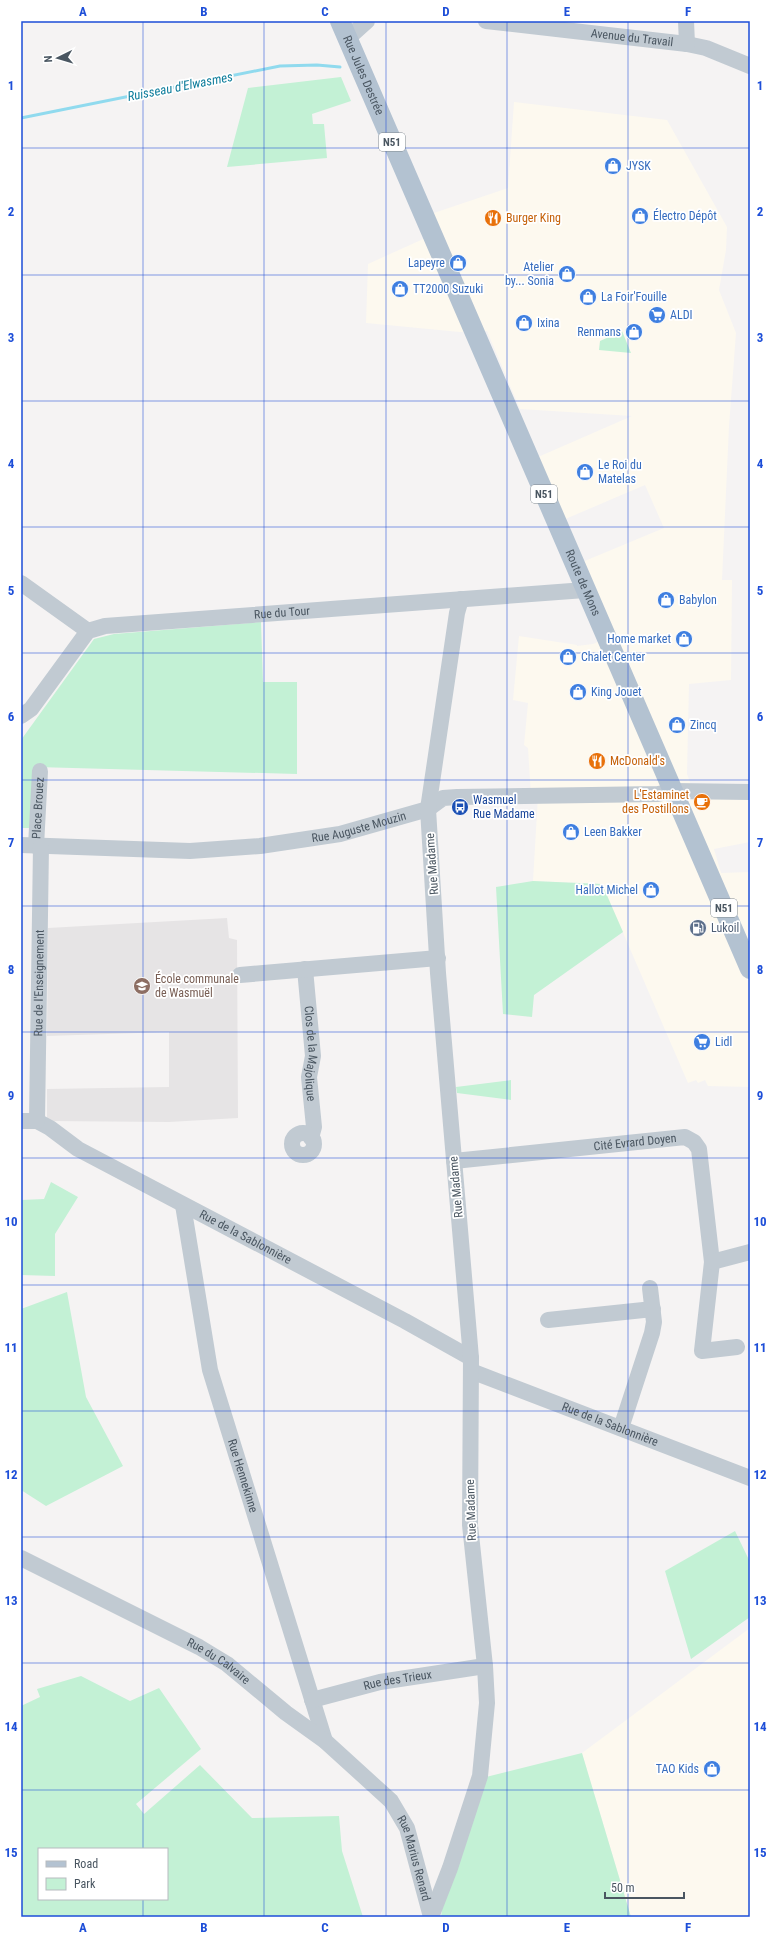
<svg xmlns="http://www.w3.org/2000/svg" width="771" height="1938" viewBox="0 0 771 1938" font-family="'Roboto Condensed',sans-serif">
<rect width="100%" height="100%" fill="#f5f3f3"/>
<path fill="#fdf9ef" d="M514,102L667,120L727,227L726,250L719,290L736,333L729,426L722,580H732L731,680L689,684L687,774L696,799H750V842L714,849L721,873L750,872V1087L708,1086L705,1080L698,1083L696,1080L688,1083L602,884L533,881L538,796H531L528,748L524,745L528,703L513,700L519,636L577,645V646L593,644L606,638L575,565L664,528L645,485L563,520L538,457L632,416L520,409L487,331L460,332L366,323L368,264L432,235L428,215L508,188Z
M750,1628V1917H631L582,1753Z"/>
<path fill="#e6e4e5" d="M227,918L229,938L237,940L238,1118L169,1122L47,1121V1089L169,1087V1032L47,1036L48,928Z"/>
<path fill="#c3f1d5" fill-rule="evenodd" d="M341,77L351,101L312,114L313,124H324L327,158L227,167L248,88Z
M622,331L631,353L599,350L600,341Z
M261,622L263,682H297V774L36,767L33,828H21V740L94,639L114,634Z
M533,881L602,884L623,932L534,995L532,1017L503,1014L496,887Z
M511,1080V1100L457,1093L456,1087Z
M51,1182L78,1197L55,1234V1276L21,1275V1200L44,1199Z
M67,1292L86,1397L123,1466L46,1506L21,1490V1309Z
M735,1531L750,1562V1617L691,1659L665,1571Z
M81,1676L130,1701L159,1688L201,1749L136,1804L144,1814L200,1765L252,1818L339,1816L342,1851L363,1917H21V1706L40,1697L37,1689ZM39,1849H167V1899H39Z
M582,1753L631,1917H441L443,1902L486,1777Z"/>
<g fill="none" stroke-linecap="round" stroke-linejoin="round">
<path stroke="#90daee" stroke-width="3" d="M21,118L280,66L317,65L340,67"/>
<g stroke="#c1cad2" stroke-width="16">
<path id="s1" d="M486,21L687,44L706,48L750,66"/>
<path d="M686,21L687,44"/>
<path d="M347,39L367,21"/>
<path d="M21,583L88,631"/>
<path id="s2" d="M21,716L31,709L88,631L105,626L585,590"/>
<path id="s3" d="M21,845L190,851L260,846L340,834L428,809L443,798L457,797L658,794L673,791L750,792"/>
<path id="s4" d="M36,846L40,771"/>
<path id="s5" d="M305,969L313,1056L309,1077L314,1127L311,1138"/>
<path d="M240,975L438,958"/>
<path id="s6" d="M21,1121H37L50,1128L78,1149L405,1321L471,1358"/>
<path id="s7" d="M37,1121L41,846"/>
<circle cx="303" cy="1144" r="11"/>
<path id="s8" d="M454,1161L685,1137L694,1142L699,1149L712,1262L702,1351L737,1347"/>
<path id="s9" d="M183,1205L210,1370L325,1741"/>
<path d="M712,1262L750,1252"/>
<path d="M548,1320L653,1309"/>
<path id="s10" d="M471,1371L750,1478"/>
<path d="M621,1428L652,1333L654,1322L650,1288"/>
<path id="s11" d="M21,1558L199,1647L227,1664L286,1713L325,1741L391,1801L407,1828L431,1917"/>
<path id="s12" d="M312,1700L380,1682L485,1666"/>
<path d="M431,1917L450,1868L480,1776L487,1703L485,1666L470,1525L471,1358L438,973L428,809L457,613L461,599"/>
</g>
<path stroke="#b3c2d1" stroke-width="20" id="s13" d="M340,21L750,969"/>
</g>
<path fill="none" stroke="#1d4ed8" stroke-width="1" stroke-opacity="0.55" d="M143,21V1849M264,21V1917M386,21V1917M507,21V1917M628,21V1917M21,148H750M21,275H750M21,401H750M21,527H750M21,653H750M21,780H750M21,906H750M21,1032H750M21,1158H750M21,1285H750M21,1411H750M21,1537H750M21,1663H750M21,1790H750M143,1899V1917"/>
<defs>
<g id="shop-disc" transform="scale(0.9)"><circle r="9.5" fill="#3f7fe0" stroke="#fff"/><path d="M-5-2.5h2.3a2.7 3.5 0 0 1 5.4 0H5L5.5 6h-11ZM-1.5-2.5h3a1.5 2.3 0 0 0-3 0Z" fill="#fff"/></g>
<g id="restaurant-disc" transform="scale(0.9)"><circle r="9.5" fill="#e8710a" stroke="#fff"/><path d="M-5-6h1v4h1v-4h1v4h1v-4h1v5L-1.5 .5V6h-2V.5L-5-1ZM5-6V6H3V1.5H1.5Q1.5-4 5-6Z" fill="#fff"/></g>
<g id="supermarket-disc" transform="scale(0.9)"><circle r="9.5" fill="#3f7fe0" stroke="#fff"/><path d="M-6-5.5h2.5l.6 2H6L4.5 2H-2.5L-4.4-4H-6ZM-1.5 3.2a1.3 1.3 0 1 0 .1 0ZM3 3.2a1.3 1.3 0 1 0 .1 0Z" fill="#fff"/></g>
<g id="cafe-disc" transform="scale(0.9)"><circle r="9.5" fill="#e8710a" stroke="#fff"/><path d="M-5.5-4.5H6V0H3Q3 3.5 0 3.5H-2.5Q-5.5 3.5-5.5 0ZM3-3.2v2h1.7v-2ZM-6 4.5H4V6H-6Z" fill="#fff"/></g>
<g id="bus-disc" transform="scale(0.9)"><circle r="9.5" fill="#1a4fb4" stroke="#fff"/><path d="M-5-6H5V4H4V6H2V4H-2V6H-4V4H-5ZM-3.5-4V0h7V-4ZM-3.5 1.2v1.5H-2V1.2ZM2 1.2v1.5H3.5V1.2Z" fill="#fff"/></g>
<g id="fuel-disc" transform="scale(0.9)"><circle r="9.5" fill="#5c6f8a" stroke="#fff"/><path d="M-5.5-6h7V0h2V4h1.3V-2.5L3-4.5l.8-.8L6-3V5H2.5V1h-1V6h-7ZM-4.2-4.7v3.2H.2V-4.7Z" fill="#fff"/></g>
<g id="school-disc" transform="scale(0.9)"><circle r="9.5" fill="#8d6e63" stroke="#fff"/><path d="M0-5L7-2L0 1L-7-2ZM-4 1L0 2.5L4 1V4Q0 6-4 4Z" fill="#fff"/></g>
</defs>
<g fill-rule="evenodd">
<use href="#shop-disc" x="613" y="166"/>
<use href="#shop-disc" x="640" y="216"/>
<use href="#restaurant-disc" x="493" y="218"/>
<use href="#shop-disc" x="458" y="263"/>
<use href="#shop-disc" x="567" y="274"/>
<use href="#shop-disc" x="400" y="289"/>
<use href="#shop-disc" x="588" y="297"/>
<use href="#supermarket-disc" x="657" y="315"/>
<use href="#shop-disc" x="524" y="323"/>
<use href="#shop-disc" x="634" y="332"/>
<use href="#shop-disc" x="585" y="472"/>
<use href="#shop-disc" x="666" y="600"/>
<use href="#shop-disc" x="684" y="639"/>
<use href="#shop-disc" x="568" y="657"/>
<use href="#shop-disc" x="578" y="692"/>
<use href="#shop-disc" x="677" y="725"/>
<use href="#restaurant-disc" x="597" y="761"/>
<use href="#cafe-disc" x="702" y="802"/>
<use href="#bus-disc" x="460" y="807"/>
<use href="#shop-disc" x="571" y="832"/>
<use href="#shop-disc" x="651" y="890"/>
<use href="#fuel-disc" x="698" y="928"/>
<use href="#school-disc" x="142" y="986"/>
<use href="#supermarket-disc" x="702" y="1042"/>
<use href="#shop-disc" x="712" y="1769"/>
</g>
<g text-anchor="middle" stroke-width="3.5" stroke-linejoin="round" paint-order="stroke">
<g fill="#fff" stroke="#808990" stroke-width="1">
<rect x="379" y="133" width="26" height="18" rx="3"/>
<rect x="531" y="485" width="26" height="18" rx="3"/>
<rect x="711" y="899" width="26" height="18" rx="3"/>
</g>
<g font-size="11" font-weight="bold" fill="#4a5661">
<text x="392" y="146">N51</text>
<text x="544" y="498">N51</text>
<text x="724" y="912">N51</text>
</g>
<g font-size="12" fill="#4a5661" stroke="#fff">
<text dy="4" stroke="none"><textPath href="#s1" startOffset="147">Avenue du Travail</textPath></text>
<text dy="4" stroke="none"><textPath href="#s13" startOffset="59">Rue Jules Destrée</textPath></text>
<text dy="4" stroke="none"><textPath href="#s13" startOffset="612">Route de Mons</textPath></text>
<text dy="4" stroke="none"><textPath href="#s2" startOffset="304">Rue du Tour</textPath></text>
<text dy="4" stroke="none"><textPath href="#s4" startOffset="38">Place Brouez</textPath></text>
<text dy="4" stroke="none"><textPath href="#s3" startOffset="340">Rue Auguste Mouzin</textPath></text>
<text transform="translate(432 864) rotate(-94)" y="4">Rue Madame</text>
<text dy="4" stroke="none"><textPath href="#s7" startOffset="138">Rue de l'Enseignement</textPath></text>
<text dy="4" stroke="none"><textPath href="#s5" startOffset="85">Clos de la Majolique</textPath></text>
<text dy="4" stroke="none"><textPath href="#s8" startOffset="182">Cité Evrard Doyen</textPath></text>
<text transform="translate(456 1187) rotate(-95)" y="4">Rue Madame</text>
<text dy="4" stroke="none"><textPath href="#s6" startOffset="255">Rue de la Sablonnière</textPath></text>
<text dy="4" stroke="none"><textPath href="#s10" startOffset="149">Rue de la Sablonnière</textPath></text>
<text dy="4" stroke="none"><textPath href="#s9" startOffset="278">Rue Hennekinne</textPath></text>
<text transform="translate(471 1510) rotate(-92)" y="4">Rue Madame</text>
<text dy="4" stroke="none"><textPath href="#s11" startOffset="223">Rue du Calvaire</textPath></text>
<text dy="4" stroke="none"><textPath href="#s12" startOffset="88">Rue des Trieux</textPath></text>
<text dy="4" stroke="none"><textPath href="#s11" startOffset="508">Rue Marius Renard</textPath></text>
</g>
<g font-size="12" fill="#366cbe" stroke="#fff" text-anchor="start">
<text x="626" y="170">JYSK</text>
<text x="653" y="220">Électro Dépôt</text>
<text x="445" y="267" text-anchor="end">Lapeyre</text>
<text x="554" y="271" text-anchor="end">Atelier<tspan x="554" dy="14">by... Sonia</tspan></text>
<text x="413" y="293">TT2000 Suzuki</text>
<text x="601" y="301">La Foir'Fouille</text>
<text x="670" y="319">ALDI</text>
<text x="537" y="327">Ixina</text>
<text x="621" y="336" text-anchor="end">Renmans</text>
<text x="598" y="469">Le Roi du<tspan x="598" dy="14">Matelas</tspan></text>
<text x="679" y="604">Babylon</text>
<text x="671" y="643" text-anchor="end">Home market</text>
<text x="581" y="661">Chalet Center</text>
<text x="591" y="696">King Jouet</text>
<text x="690" y="729">Zincq</text>
<text x="584" y="836">Leen Bakker</text>
<text x="638" y="894" text-anchor="end">Hallot Michel</text>
<text x="715" y="1046">Lidl</text>
<text x="699" y="1773" text-anchor="end">TAO Kids</text>
</g>
<g font-size="12" fill="#c56008" stroke="#fff" text-anchor="start">
<text x="506" y="222">Burger King</text>
<text x="610" y="765">McDonald's</text>
<text x="689" y="799" text-anchor="end">L'Estaminet<tspan x="689" dy="14">des Postillons</tspan></text>
</g>
<g font-size="12" fill="#164399" stroke="#fff" text-anchor="start">
<text x="473" y="804">Wasmuel<tspan x="473" dy="14">Rue Madame</tspan></text>
</g>
<g font-size="12" fill="#4e5e75" stroke="#fff" text-anchor="start">
<text x="711" y="932">Lukoil</text>
</g>
<g font-size="12" fill="#785e54" stroke="#fff" text-anchor="start">
<text x="155" y="983">École communale<tspan x="155" dy="14">de Wasmuël</tspan></text>
</g>
<g font-size="13" font-style="italic" fill="#0c7c9b" stroke="#fff">
<text transform="translate(180 86) rotate(-11)" y="5">Ruisseau d'Elwasmes</text>
</g>
</g>
<rect width="771" height="1938" fill="none" stroke="#ffffff" stroke-width="44"/>
<rect x="38" y="1848" width="130" height="52" fill="#ffffff" stroke="#b7bbc0"/>
<rect x="46" y="1861" width="20" height="6" fill="#b3c2d1" stroke="#b7bbc0"/>
<text x="74" y="1868" font-size="12" fill="#4a5661">Road</text>
<rect x="46" y="1878" width="20" height="12" fill="#c3f1d5" stroke="#b7bbc0"/>
<text x="74" y="1888" font-size="12" fill="#4a5661">Park</text>
<g transform="translate(58 58) rotate(265)" stroke="#ffffff" stroke-width="3" paint-order="stroke">
<path d="M0-3L7 15L0 10L-7 15Z" fill="#4a5661"/>
<text y="-6" font-size="11" font-weight="bold" text-anchor="middle" fill="#4a5661">N</text>
</g>
<path d="M605 1892v6h79v-6" fill="none" stroke="#4a5661" stroke-width="2"/>
<text x="611" y="1892" font-size="12" fill="#4a5661" stroke="#ffffff" stroke-width="3" paint-order="stroke">50 m</text>
<rect x="22" y="22" width="727" height="1894" fill="none" stroke="#1d4ed8" stroke-width="1.5"/>
<g font-size="13" text-anchor="middle" font-weight="bold" fill="#1d4ed8">
<text x="83" y="16">A</text>
<text x="204" y="16">B</text>
<text x="325" y="16">C</text>
<text x="446" y="16">D</text>
<text x="567" y="16">E</text>
<text x="688" y="16">F</text>
<text x="11" y="90">1</text>
<text x="760" y="90">1</text>
<text x="11" y="216">2</text>
<text x="760" y="216">2</text>
<text x="11" y="342">3</text>
<text x="760" y="342">3</text>
<text x="11" y="468">4</text>
<text x="760" y="468">4</text>
<text x="11" y="595">5</text>
<text x="760" y="595">5</text>
<text x="11" y="721">6</text>
<text x="760" y="721">6</text>
<text x="11" y="847">7</text>
<text x="760" y="847">7</text>
<text x="11" y="974">8</text>
<text x="760" y="974">8</text>
<text x="11" y="1100">9</text>
<text x="760" y="1100">9</text>
<text x="11" y="1226">10</text>
<text x="760" y="1226">10</text>
<text x="11" y="1352">11</text>
<text x="760" y="1352">11</text>
<text x="11" y="1479">12</text>
<text x="760" y="1479">12</text>
<text x="11" y="1605">13</text>
<text x="760" y="1605">13</text>
<text x="11" y="1731">14</text>
<text x="760" y="1731">14</text>
<text x="11" y="1857">15</text>
<text x="760" y="1857">15</text>
<text x="83" y="1932">A</text>
<text x="204" y="1932">B</text>
<text x="325" y="1932">C</text>
<text x="446" y="1932">D</text>
<text x="567" y="1932">E</text>
<text x="688" y="1932">F</text>
</g>
</svg>
